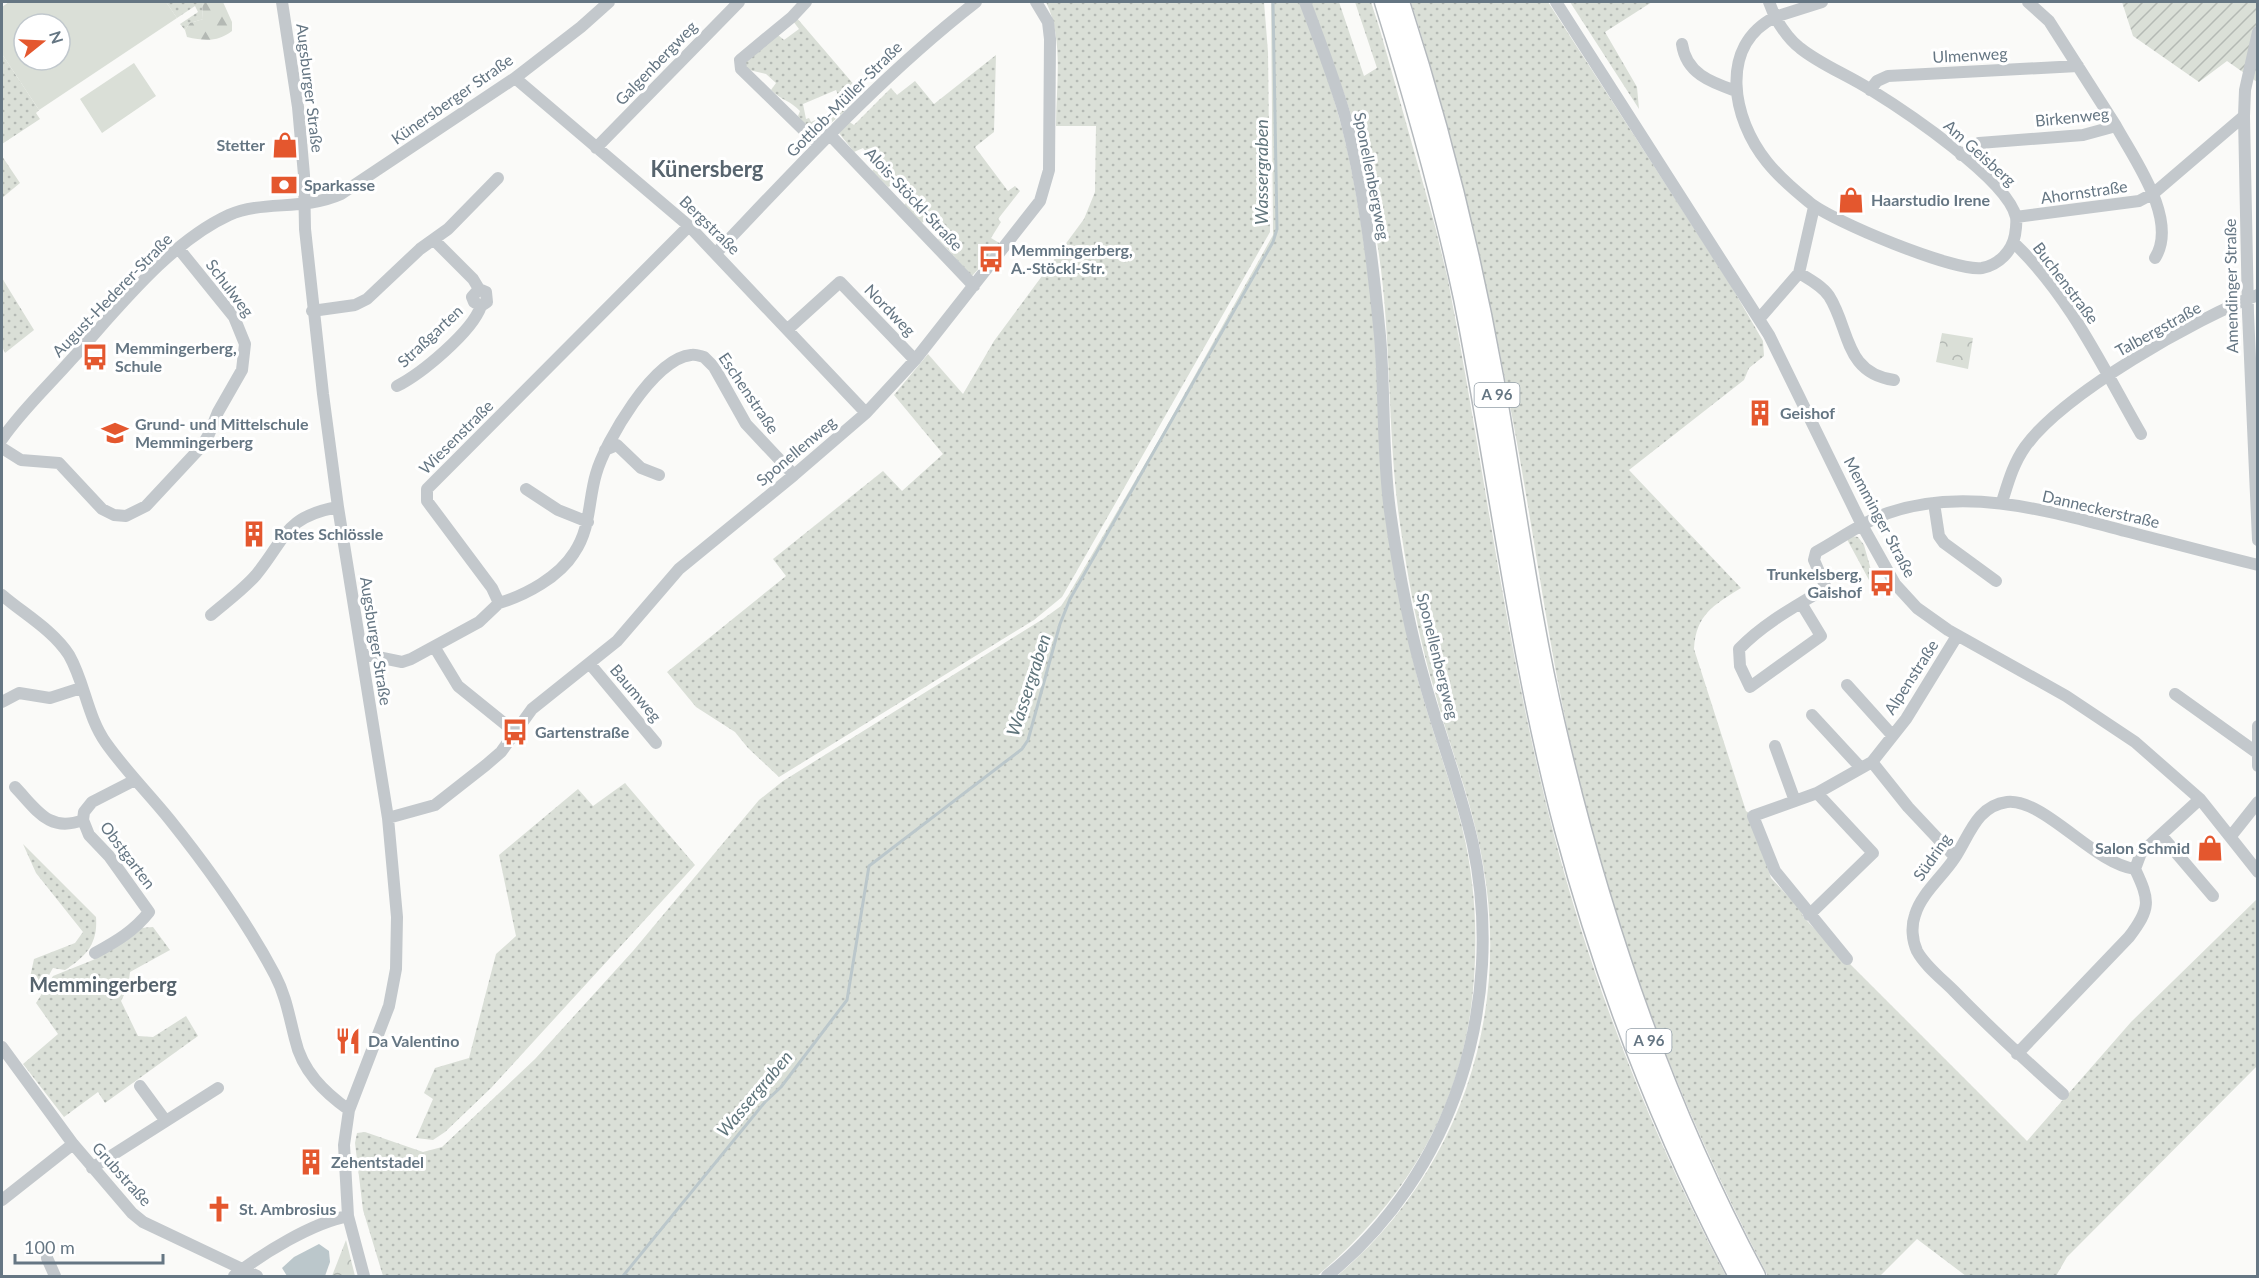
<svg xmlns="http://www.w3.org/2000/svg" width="2259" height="1278" viewBox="0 0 2259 1278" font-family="Lato,sans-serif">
<defs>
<pattern id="grass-dots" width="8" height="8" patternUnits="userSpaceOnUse" patternTransform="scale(1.5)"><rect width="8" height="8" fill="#dadfd7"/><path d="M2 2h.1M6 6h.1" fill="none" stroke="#b4b9b4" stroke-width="1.8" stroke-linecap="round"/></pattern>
<pattern id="forest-firs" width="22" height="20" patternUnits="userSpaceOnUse" patternTransform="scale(1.5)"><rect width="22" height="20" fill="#dadfd7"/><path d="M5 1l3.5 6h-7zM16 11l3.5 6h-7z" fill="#b4b9b4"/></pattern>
<pattern id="park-crowns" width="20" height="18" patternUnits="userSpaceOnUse" patternTransform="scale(1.5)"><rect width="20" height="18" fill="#dadfd7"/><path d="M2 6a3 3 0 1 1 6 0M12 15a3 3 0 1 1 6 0" fill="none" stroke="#b4b9b4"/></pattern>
<pattern id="garden-furrows" width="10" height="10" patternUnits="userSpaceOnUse" patternTransform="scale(1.5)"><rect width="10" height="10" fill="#dadfd7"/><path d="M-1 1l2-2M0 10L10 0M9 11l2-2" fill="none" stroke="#b4b9b4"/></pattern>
</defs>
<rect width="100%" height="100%" fill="#fafaf8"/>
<path fill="url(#grass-dots)" d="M166,2H202L203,19L190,23L185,30L180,24L198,12L195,6L177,18Z
M1046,2H1264L1268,52L1270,232L1062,597L1034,620L779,777L748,748L735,732L696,707L667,672L786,576L773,559L883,471L902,491L943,454L894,395L928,354L963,394L994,341L1084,219L1095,192L1096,126H1056C1056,86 1064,38 1046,2Z
M1271,2H1300C1318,50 1336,99 1347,149C1382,306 1379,468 1406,625C1417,694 1445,759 1462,827C1477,888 1479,952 1470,1015C1454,1121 1398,1208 1317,1276H383L363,1210L355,1143L357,1133L365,1132L423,1152L442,1147L535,1059L633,951L759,800L783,781L1043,619L1061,606L1069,594L1160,438L1273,235Z
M1309,2H1339L1364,76L1377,68L1355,2H1371L1380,30L1435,226L1448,280C1484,466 1507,656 1555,839C1595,991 1653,1138 1726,1276H1337C1457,1175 1511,1019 1483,864C1473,804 1450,748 1434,689C1418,635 1408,579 1400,524C1387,434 1392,344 1379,255C1373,213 1366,169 1355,129C1343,85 1325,43 1309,2Z
M1411,2H1548L1730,284L1763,341L1764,356L1749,368L1744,380L1629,470L1741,588C1714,605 1696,614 1694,649L1746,811L1750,814L1771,878L1801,910L1803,917L2027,1141L2131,1022L2257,899V1066L2067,1257L2056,1276H1966L1917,1239L1880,1276H1768C1684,1116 1619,948 1577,772C1551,663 1537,553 1517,443C1490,293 1457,147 1411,2Z
M1570,2H1652L1605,32L1637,87L1639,109Z
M796,17L856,87L846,95L853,104L831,123L827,114L843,107L836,90L803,104L806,119L809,118L811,122L824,116L828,126L805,125L798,116L800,111C791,101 781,100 771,90L776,83L766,74L745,69L744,60L777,34L784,40L799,29L793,21Z
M2,54L39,110L36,113L40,119L2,144Z
M996,55L994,132L975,147L1008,191L1015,186L1020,191L998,219L1001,222L991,238L1001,244L972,276L938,239L942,236L929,220L921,223L904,205L910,199L896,183L888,187L872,171L877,166L863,148L854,152L839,133L848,121L854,125L891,88L897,95L915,81L934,104Z
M2,156L20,183L2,198Z
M2,278L34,330L5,353L2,346Z
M1851,536L1858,537L1864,545L1876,588L1869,580L1849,543L1847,539Z
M625,783L695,865L491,1088L445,1132L433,1140L416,1138L433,1099L424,1093L435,1068L469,1058L496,954L516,936L499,855L578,789L593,806Z
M23,844L96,917C98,944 86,956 65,970L53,968L41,989L29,982L34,959L75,943L83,932L36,873Z
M153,927L170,950L130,972L128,987L121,1001L138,1036L153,1037L186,1016L198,1036L105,1103L98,1092L64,1117L23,1064L58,1034L36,1003L53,976L93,960L141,928Z"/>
<path fill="url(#forest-firs)" d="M202,2H223L232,22V31C218,42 205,41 187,37L185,30L190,23L203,19Z"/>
<path fill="url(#park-crowns)" d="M1942,333L1973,338L1968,369L1936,362Z
M346,1240L355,1276H332Z"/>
<path fill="url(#garden-furrows)" d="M2122,2H2257V82L2227,61L2199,82L2133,36Z"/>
<path fill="#dadfd7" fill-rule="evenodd" d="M9,2H166L177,18L39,110L2,54V7ZM24,24H60V60H24Z
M134,63L156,96L102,133L80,99Z"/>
<path fill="#bbc7cb" d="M319,1244L329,1251L330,1262L325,1276H287L282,1268L294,1257Z"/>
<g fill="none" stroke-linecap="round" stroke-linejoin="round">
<path stroke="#bbc7cb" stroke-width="3" d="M623,1276L765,1102L781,1087L847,1000L869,866L1022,749L1028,740L1060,624L1070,599L1273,242L1277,229L1273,2"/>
<g stroke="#b4b9bd" stroke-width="21">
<path id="highway" d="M1384,2C1414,99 1442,198 1463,298C1498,475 1518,655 1564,829C1605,984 1664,1135 1738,1276
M1400,2C1440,125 1471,250 1494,377C1515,493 1529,611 1556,726C1600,918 1663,1102 1756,1276"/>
</g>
<path stroke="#c3c8cc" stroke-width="12" d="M282,2L298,107L304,175L305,229L323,394L338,507L388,818L397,917L396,969L389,1006L349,1110L344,1145L348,1216L364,1276
M806,2L792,17L740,60L741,69L819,145
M1305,2C1319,39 1334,78 1345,116C1364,188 1373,263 1380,336C1385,394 1382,453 1390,511C1398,568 1409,628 1425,683C1440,737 1461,790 1473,845C1506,1004 1454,1173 1327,1276
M1556,2L1769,335L1862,525L1895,584L1917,608L1948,630L2066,696L2135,742L2200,799L2258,872
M1769,2L1775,17L1822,2
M2028,2L2049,21L2116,126
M1775,17C1782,29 1789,40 1800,48C1821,65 1848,75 1871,90C1905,111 2007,179 2016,217C2017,223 2016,229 2015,235C2012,251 1999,265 1982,268C1955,272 1831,221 1809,202C1794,190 1779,177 1767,162C1732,119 1718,46 1775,17Z
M2258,32L2245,90L2244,116L2248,313L2258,540
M1682,44C1686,73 1710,82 1736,91
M515,78L689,226L866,413
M1870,90L1877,81L1888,76L2078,66
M829,134L974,286
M596,148L739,2
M1961,155L1979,143L2083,135L2116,126C2134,159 2179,220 2155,258
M2016,217L2139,201L2154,193L2244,116
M435,241L473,279L479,289L486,292L487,302L481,306L474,302L472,297L479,289
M2014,243C2070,296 2103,368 2141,434
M716,253C800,165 881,76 976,2
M1799,273C1809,279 1822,286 1829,296C1850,329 1844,373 1894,380
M312,311L355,305L367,299L420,249L448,229L498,178
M1759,319L1799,273L1814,207
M788,329L840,282L915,360
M397,386C421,374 472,332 481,306
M2,439C22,410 48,386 71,360C116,311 168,243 229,215C263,200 303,211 341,194L515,78L581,27L609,2
M2,448L21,460L59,463L102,509L114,515L126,516L146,506L202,446L209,434L218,412L242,370L245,344L234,317L179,249
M605,450L617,445L641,468L659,475
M526,489L558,510L588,522
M2002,502C2008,483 2013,464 2025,447C2063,394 2196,318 2258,295
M1934,503L1939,536L1944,543L1996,581
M2,595C24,614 53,630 69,655C85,683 87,716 106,743C125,770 149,794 170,820C206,865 248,924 275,975C286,996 289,1016 295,1039C302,1071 324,1092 349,1110
M499,603C526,595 559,577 574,553C591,528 588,501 596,474C605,442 654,358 691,355C695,354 700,356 704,357L714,367L746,424L794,475
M1801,603L1821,636L1750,687L1740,666L1739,649C1764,623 1796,606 1826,588L1814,560L1816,552C1840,539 1862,522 1888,513C1966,486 2049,511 2125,531C2169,542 2213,554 2258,565
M211,615C226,602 243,590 256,575C287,537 284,517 338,507
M435,648L458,686L515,732
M363,654L402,662L411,659L479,622L499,603L492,588L427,501V489L689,226
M590,664L656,743
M1847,685L1892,735
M2175,694L2256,752
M2,702L19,693L50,698L81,688
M1812,715L1861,768
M2258,726V766
M1775,746L1795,801
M1872,762L1908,807L1955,857
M15,787C37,810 49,833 83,820
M388,818L435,805L486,765L501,752L532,709L617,641L679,569L794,475L866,413L915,360L1040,201L1049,170L1050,39L1048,22L1036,2
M2161,835L2213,896
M2231,836L2258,802
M1809,915L1873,853L1817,793
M95,953C117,941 134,931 149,912L109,856L89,835L83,820L84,812L92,802L135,780
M1847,959L1775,871L1753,816L1817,793L1872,762L1906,719L1957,636
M2,1047L73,1144L132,1213L143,1222L257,1276
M2017,1054L2129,937C2151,908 2150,901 2135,869
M140,1086L165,1120
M2063,1094C2026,1061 1989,1027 1954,991C1942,979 1925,966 1917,951C1912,940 1911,926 1915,915C1921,894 1942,877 1954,859C1969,837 1976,806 2007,802C2044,798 2094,864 2135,869L2141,853L2200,799
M92,1168L218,1088
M2,1200L73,1144
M47,1258L55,1276
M234,1276C263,1253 312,1223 348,1216"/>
<use href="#highway" stroke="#fff" stroke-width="18"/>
</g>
<defs>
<g id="shop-bare" transform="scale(2.07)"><path d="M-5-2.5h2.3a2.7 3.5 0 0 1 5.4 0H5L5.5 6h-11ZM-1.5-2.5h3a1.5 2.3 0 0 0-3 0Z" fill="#e4572e" stroke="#fff" stroke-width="2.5" paint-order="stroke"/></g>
<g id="bank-bare" transform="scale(2.07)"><path d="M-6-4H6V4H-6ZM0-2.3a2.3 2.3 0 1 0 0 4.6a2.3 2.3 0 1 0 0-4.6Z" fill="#e4572e" stroke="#fff" stroke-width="2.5" paint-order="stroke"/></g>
<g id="bus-bare" transform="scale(2.07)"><path d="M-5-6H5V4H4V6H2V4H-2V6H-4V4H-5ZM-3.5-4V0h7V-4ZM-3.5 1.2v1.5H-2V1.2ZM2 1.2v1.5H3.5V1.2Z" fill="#e4572e" stroke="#fff" stroke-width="2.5" paint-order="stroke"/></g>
<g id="building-bare" transform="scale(2.07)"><path d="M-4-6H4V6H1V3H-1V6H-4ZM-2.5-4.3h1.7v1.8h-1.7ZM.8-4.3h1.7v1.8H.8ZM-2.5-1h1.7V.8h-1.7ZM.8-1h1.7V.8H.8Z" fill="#e4572e" stroke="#fff" stroke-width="2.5" paint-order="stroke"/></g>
<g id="school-bare" transform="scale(2.07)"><path d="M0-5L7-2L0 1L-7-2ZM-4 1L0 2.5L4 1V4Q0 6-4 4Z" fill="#e4572e" stroke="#fff" stroke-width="2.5" paint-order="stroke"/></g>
<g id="restaurant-bare" transform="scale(2.07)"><path d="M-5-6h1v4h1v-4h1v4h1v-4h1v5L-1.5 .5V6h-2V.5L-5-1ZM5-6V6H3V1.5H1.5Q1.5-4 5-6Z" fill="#e4572e" stroke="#fff" stroke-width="2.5" paint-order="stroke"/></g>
<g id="church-bare" transform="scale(2.07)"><path d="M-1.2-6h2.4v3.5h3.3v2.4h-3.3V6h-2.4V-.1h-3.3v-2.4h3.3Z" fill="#e4572e" stroke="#fff" stroke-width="2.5" paint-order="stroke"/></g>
</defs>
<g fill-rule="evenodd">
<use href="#shop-bare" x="285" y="145"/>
<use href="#bank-bare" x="284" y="185"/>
<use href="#shop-bare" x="1851" y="200"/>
<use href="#bus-bare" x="991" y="259"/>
<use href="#bus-bare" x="95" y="357"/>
<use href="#building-bare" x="1760" y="413"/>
<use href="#school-bare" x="115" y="433"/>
<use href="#building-bare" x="254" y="534"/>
<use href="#bus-bare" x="1882" y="583"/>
<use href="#bus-bare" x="515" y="732"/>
<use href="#shop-bare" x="2210" y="848"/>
<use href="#restaurant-bare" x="348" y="1041"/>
<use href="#building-bare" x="311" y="1162"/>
<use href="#church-bare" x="219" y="1209"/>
</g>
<g text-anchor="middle" stroke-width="6" stroke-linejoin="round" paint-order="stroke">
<g fill="#fff" stroke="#939fa8" stroke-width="1.5">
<rect x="1474.5" y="383" width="45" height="24" rx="4.5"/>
<rect x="1626.5" y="1029" width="45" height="24" rx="4.5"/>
</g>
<g font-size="15" font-weight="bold" fill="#657683">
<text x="1497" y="400">A 96</text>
<text x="1649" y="1046">A 96</text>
</g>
<g font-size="16" fill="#657683" stroke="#fff">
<text transform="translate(1970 55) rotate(-3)" y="6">Ulmenweg</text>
<text transform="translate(656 63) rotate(-46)" y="6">Galgenbergweg</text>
<text transform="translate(310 88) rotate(83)" y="6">Augsburger Straße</text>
<text transform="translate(452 99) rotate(-35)" y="6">Künersberger Straße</text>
<text transform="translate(844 99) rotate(-45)" y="6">Gottlob-Müller-Straße</text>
<text transform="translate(2072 117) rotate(-6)" y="6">Birkenweg</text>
<text transform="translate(1980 153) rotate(42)" y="6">Am Geisberg</text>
<text transform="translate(1372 176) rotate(79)" y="6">Sponellenbergweg</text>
<text transform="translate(2084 192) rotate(-8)" y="6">Ahornstraße</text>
<text transform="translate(914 199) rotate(47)" y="6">Alois-Stöckl-Straße</text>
<text transform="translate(710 225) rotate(44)" y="6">Bergstraße</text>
<text transform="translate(2066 283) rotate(53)" y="6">Buchenstraße</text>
<text transform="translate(2231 286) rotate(-91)" y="6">Amendinger Straße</text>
<text transform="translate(230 288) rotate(53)" y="6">Schulweg</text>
<text transform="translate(112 295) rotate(-46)" y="6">August-Hederer-Straße</text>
<text transform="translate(890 310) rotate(46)" y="6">Nordweg</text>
<text transform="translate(2158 329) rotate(-29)" y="6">Talbergstraße</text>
<text transform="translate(430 336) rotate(-43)" y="6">Straßgarten</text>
<text transform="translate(749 393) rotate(56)" y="6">Eschenstraße</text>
<text transform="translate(456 437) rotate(-45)" y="6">Wiesenstraße</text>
<text transform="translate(796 451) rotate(-40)" y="6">Sponellenweg</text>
<text transform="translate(2101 509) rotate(13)" y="6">Danneckerstraße</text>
<text transform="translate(1880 517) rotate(62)" y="6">Memminger Straße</text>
<text transform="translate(376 641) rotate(81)" y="6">Augsburger Straße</text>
<text transform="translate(1438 656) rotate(76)" y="6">Sponellenbergweg</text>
<text transform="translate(1911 677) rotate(-57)" y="6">Alpenstraße</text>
<text transform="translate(636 693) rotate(50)" y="6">Baumweg</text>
<text transform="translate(128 855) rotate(53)" y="6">Obstgarten</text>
<text transform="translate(1932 857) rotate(-55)" y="6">Südring</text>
<text transform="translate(122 1174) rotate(48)" y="6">Grubstraße</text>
</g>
<g font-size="16" font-weight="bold" fill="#657683" stroke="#fff" text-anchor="start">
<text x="265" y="151" text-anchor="end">Stetter</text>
<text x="304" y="191">Sparkasse</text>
<text x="1871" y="206">Haarstudio Irene</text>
<text x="1011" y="256">Memmingerberg,<tspan x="1011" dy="18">A.-Stöckl-Str.</tspan></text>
<text x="115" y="354">Memmingerberg,<tspan x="115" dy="18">Schule</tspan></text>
<text x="1780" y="419">Geishof</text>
<text x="135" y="430">Grund- und Mittelschule<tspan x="135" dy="18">Memmingerberg</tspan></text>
<text x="274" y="540">Rotes Schlössle</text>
<text x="1862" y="580" text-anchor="end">Trunkelsberg,<tspan x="1862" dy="18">Gaishof</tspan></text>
<text x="535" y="738">Gartenstraße</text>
<text x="2190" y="854" text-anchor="end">Salon Schmid</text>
<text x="368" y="1047">Da Valentino</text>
<text x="331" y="1168">Zehentstadel</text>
<text x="239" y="1215">St. Ambrosius</text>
</g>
<g font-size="18" font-style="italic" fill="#60757c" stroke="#fff">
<text transform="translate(1262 172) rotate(-90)" y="6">Wassergraben</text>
<text transform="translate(1029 685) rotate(-72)" y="6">Wassergraben</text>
<text transform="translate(755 1094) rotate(-50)" y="6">Wassergraben</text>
</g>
<g font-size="20" font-weight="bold" fill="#57646e" stroke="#fff">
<text x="103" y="992">Memmingerberg</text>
</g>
<g font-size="22" font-weight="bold" fill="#57646e" stroke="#fff">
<text x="707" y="177">Künersberg</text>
</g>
</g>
<rect width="2259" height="1278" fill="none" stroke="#657683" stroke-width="6"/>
<g transform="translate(42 42) rotate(72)"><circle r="28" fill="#ffffff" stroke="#c1c8cd" stroke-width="1.5"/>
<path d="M0-4.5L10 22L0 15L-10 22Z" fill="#e4572e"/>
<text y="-9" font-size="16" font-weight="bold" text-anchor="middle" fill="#657683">N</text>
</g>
<path d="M15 1254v9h148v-9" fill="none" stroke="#657683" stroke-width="3"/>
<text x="24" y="1254" font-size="18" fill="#657683" stroke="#ffffff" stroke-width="4.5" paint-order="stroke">100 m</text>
</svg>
